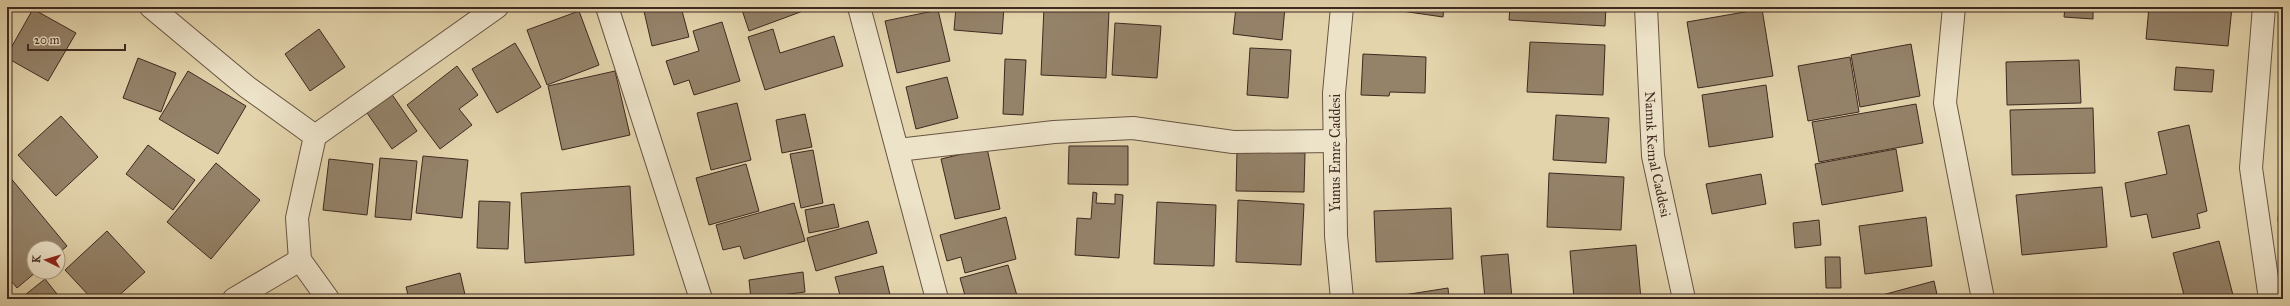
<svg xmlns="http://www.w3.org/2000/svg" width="2290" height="306" viewBox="0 0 2290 306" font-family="'IM FELL Great Primer',serif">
<rect width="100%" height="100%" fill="#e3d4ac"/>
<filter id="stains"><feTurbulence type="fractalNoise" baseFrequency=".005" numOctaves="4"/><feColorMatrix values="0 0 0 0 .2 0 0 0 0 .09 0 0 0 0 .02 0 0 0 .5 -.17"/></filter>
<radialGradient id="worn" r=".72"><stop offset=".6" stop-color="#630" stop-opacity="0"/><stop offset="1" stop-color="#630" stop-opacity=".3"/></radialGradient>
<path fill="#948269" stroke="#3f2920" d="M643,7H681L689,37L652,46Z
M741,7H802L803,11L749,31Z
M956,7H1004L1002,34L954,30Z
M1044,7L1109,11L1106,78L1041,75Z
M1179,7H1206V10L1179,8Z
M1236,7H1285L1282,40L1233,34Z
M1388,7H1444L1443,17L1388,9Z
M1510,7H1606L1605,26L1509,20Z
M2065,7H2093V19L2064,17Z
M2149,7H2232L2228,46L2146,39Z
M33,9L76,33L48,81L7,58V55Z
M1762,9L1773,76L1698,88L1687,22Z
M938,10L950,61L897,73L885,21Z
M579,11L599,65L547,85L527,30Z
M722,22L740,81L694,95L689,80L674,85L666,61L699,51L693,31Z
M1115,23L1161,26L1157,78L1112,75Z
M319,29L345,67L310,91L285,54Z
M773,29L780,53L834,36L843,66L765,90L748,37Z
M1530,42L1605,45L1603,95L1527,92Z
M515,43L541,87L497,113L472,69Z
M1911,44L1920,96L1860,107L1851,55Z
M1250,48L1291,50L1288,98L1247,95Z
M1363,54L1426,57L1425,93L1390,92L1389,96L1361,95Z
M1850,57L1859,112L1808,121L1798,66Z
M138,58L176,73L161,112L123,98Z
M1005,59L1026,60L1023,115L1003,114Z
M2079,60L2081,103L2007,105L2006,62Z
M457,66L478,95L459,109L472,125L440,149L407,105Z
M2176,67L2214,70L2212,92L2174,90Z
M188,71L246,106L218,154L159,119Z
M615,71L630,135L562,150L548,86Z
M947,77L958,118L916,129L906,87Z
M1766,85L1773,137L1709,147L1702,95Z
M391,93L417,131L392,149L365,110Z
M737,103L751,160L711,170L697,113Z
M1916,104L1923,143L1819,162L1812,122Z
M2093,108L2095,173L2012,175L2010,110Z
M805,114L812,147L782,153L776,120Z
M1556,115L1609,118L1606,163L1553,160Z
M61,116L98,157L56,196L18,155Z
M2189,125L2207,211L2197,214L2200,228L2152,238L2147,214L2131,217L2125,183L2167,174L2158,132Z
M148,145L195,180L173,210L126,174Z
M1069,146H1128V185L1068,184Z
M987,148L1000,209L955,219L941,159Z
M1896,149L1903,191L1822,205L1815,164Z
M813,150L823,203L801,208L790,154Z
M1237,151L1305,153L1304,192L1236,191Z
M423,156L468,160L462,218L416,213Z
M2283,157V240L2278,220Z
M380,158L417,161L411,220L375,217Z
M329,159L373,164L367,215L323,210Z
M216,163L260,200L211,259L167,222Z
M746,164L759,211L709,225L696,178Z
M1549,173L1624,177L1621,230L1547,227Z
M1761,174L1766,204L1712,214L1706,184Z
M9,176L67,246L58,254V248H34V272H36L17,288L7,276Z
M630,186L634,255L525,263L521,193Z
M2102,187L2107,247L2022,255L2016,195Z
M1093,192L1097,193L1096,203L1115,204V194L1123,195L1119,258L1075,255L1077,218L1091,219Z
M1238,200L1304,204L1301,265L1236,262Z
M479,201L510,202L508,249L477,248Z
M1157,202L1216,205L1214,266L1154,264Z
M794,203L805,241L744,259L740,246L723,250L716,225Z
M834,204L839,227L809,233L805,210Z
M1451,208L1453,259L1376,262L1374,211Z
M1006,217L1016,259L965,273L961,257L947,261L940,235Z
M1926,217L1932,266L1865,274L1859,226Z
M1819,220L1821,245L1795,248L1793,223Z
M868,221L877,253L816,271L807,238Z
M107,231L145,272L115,299H92L65,270Z
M2219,241L2234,299H2185L2173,253Z
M1636,245L1641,299H1574L1570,251Z
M1508,254L1512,299H1485L1481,256Z
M1825,257H1840L1841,288H1826Z
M1008,265L1018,299H966L960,278Z
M883,266L891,299H841L835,277Z
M803,272L805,292L751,299L749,280Z
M460,273L466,299H409L406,287Z
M45,279L61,299H20Z
M1934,281L1938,299H1875V297Z
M1448,288L1449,299H1378Z
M1817,294L1818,299H1802Z"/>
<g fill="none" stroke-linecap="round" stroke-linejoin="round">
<g stroke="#685443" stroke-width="24">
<g id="street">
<path d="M151,7L247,87L315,136L297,218L300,260L328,299"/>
<path d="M607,7L701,299"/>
<path d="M859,7L937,299"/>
<path id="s1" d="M1646,7L1653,156L1684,299"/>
<path d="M1954,7L1945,103L1983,299"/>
<path d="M2264,7L2251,168L2270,299"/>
<path d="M315,136L497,7"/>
<path d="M898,150L1054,132L1133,128L1233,142L1335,141"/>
<path d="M234,299L300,260"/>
<path d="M1342,299L1336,236L1334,93L1342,7"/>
</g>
</g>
<use href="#street" stroke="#ede3c9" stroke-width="22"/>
</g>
<g text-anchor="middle" stroke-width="3" stroke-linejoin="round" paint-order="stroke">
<g font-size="14" fill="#3f2920" stroke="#ede3c9">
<text transform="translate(1335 153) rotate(-90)" y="5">Yunus Emre Caddesi</text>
<text dy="5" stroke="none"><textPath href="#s1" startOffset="148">Namık Kemal Caddesi</textPath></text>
</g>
</g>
<rect width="2290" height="306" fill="none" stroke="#e3d4ac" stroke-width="24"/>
<rect x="8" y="8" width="2274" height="290" fill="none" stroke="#3f2920" stroke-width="2"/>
<rect x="12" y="12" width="2266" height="282" fill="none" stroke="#3f2920"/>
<g transform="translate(46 260) rotate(275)"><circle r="19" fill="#ede3c9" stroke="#a79985"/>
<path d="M0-3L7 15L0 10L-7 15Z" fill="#8f2418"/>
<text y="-6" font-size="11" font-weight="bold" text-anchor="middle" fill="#3f2920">K</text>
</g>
<path d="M28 44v6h97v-6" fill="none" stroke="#3f2920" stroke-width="2"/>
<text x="34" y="44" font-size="12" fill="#3f2920" stroke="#ede3c9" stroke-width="3" paint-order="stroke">20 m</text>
<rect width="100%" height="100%" filter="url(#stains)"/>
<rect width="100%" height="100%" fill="url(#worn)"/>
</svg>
